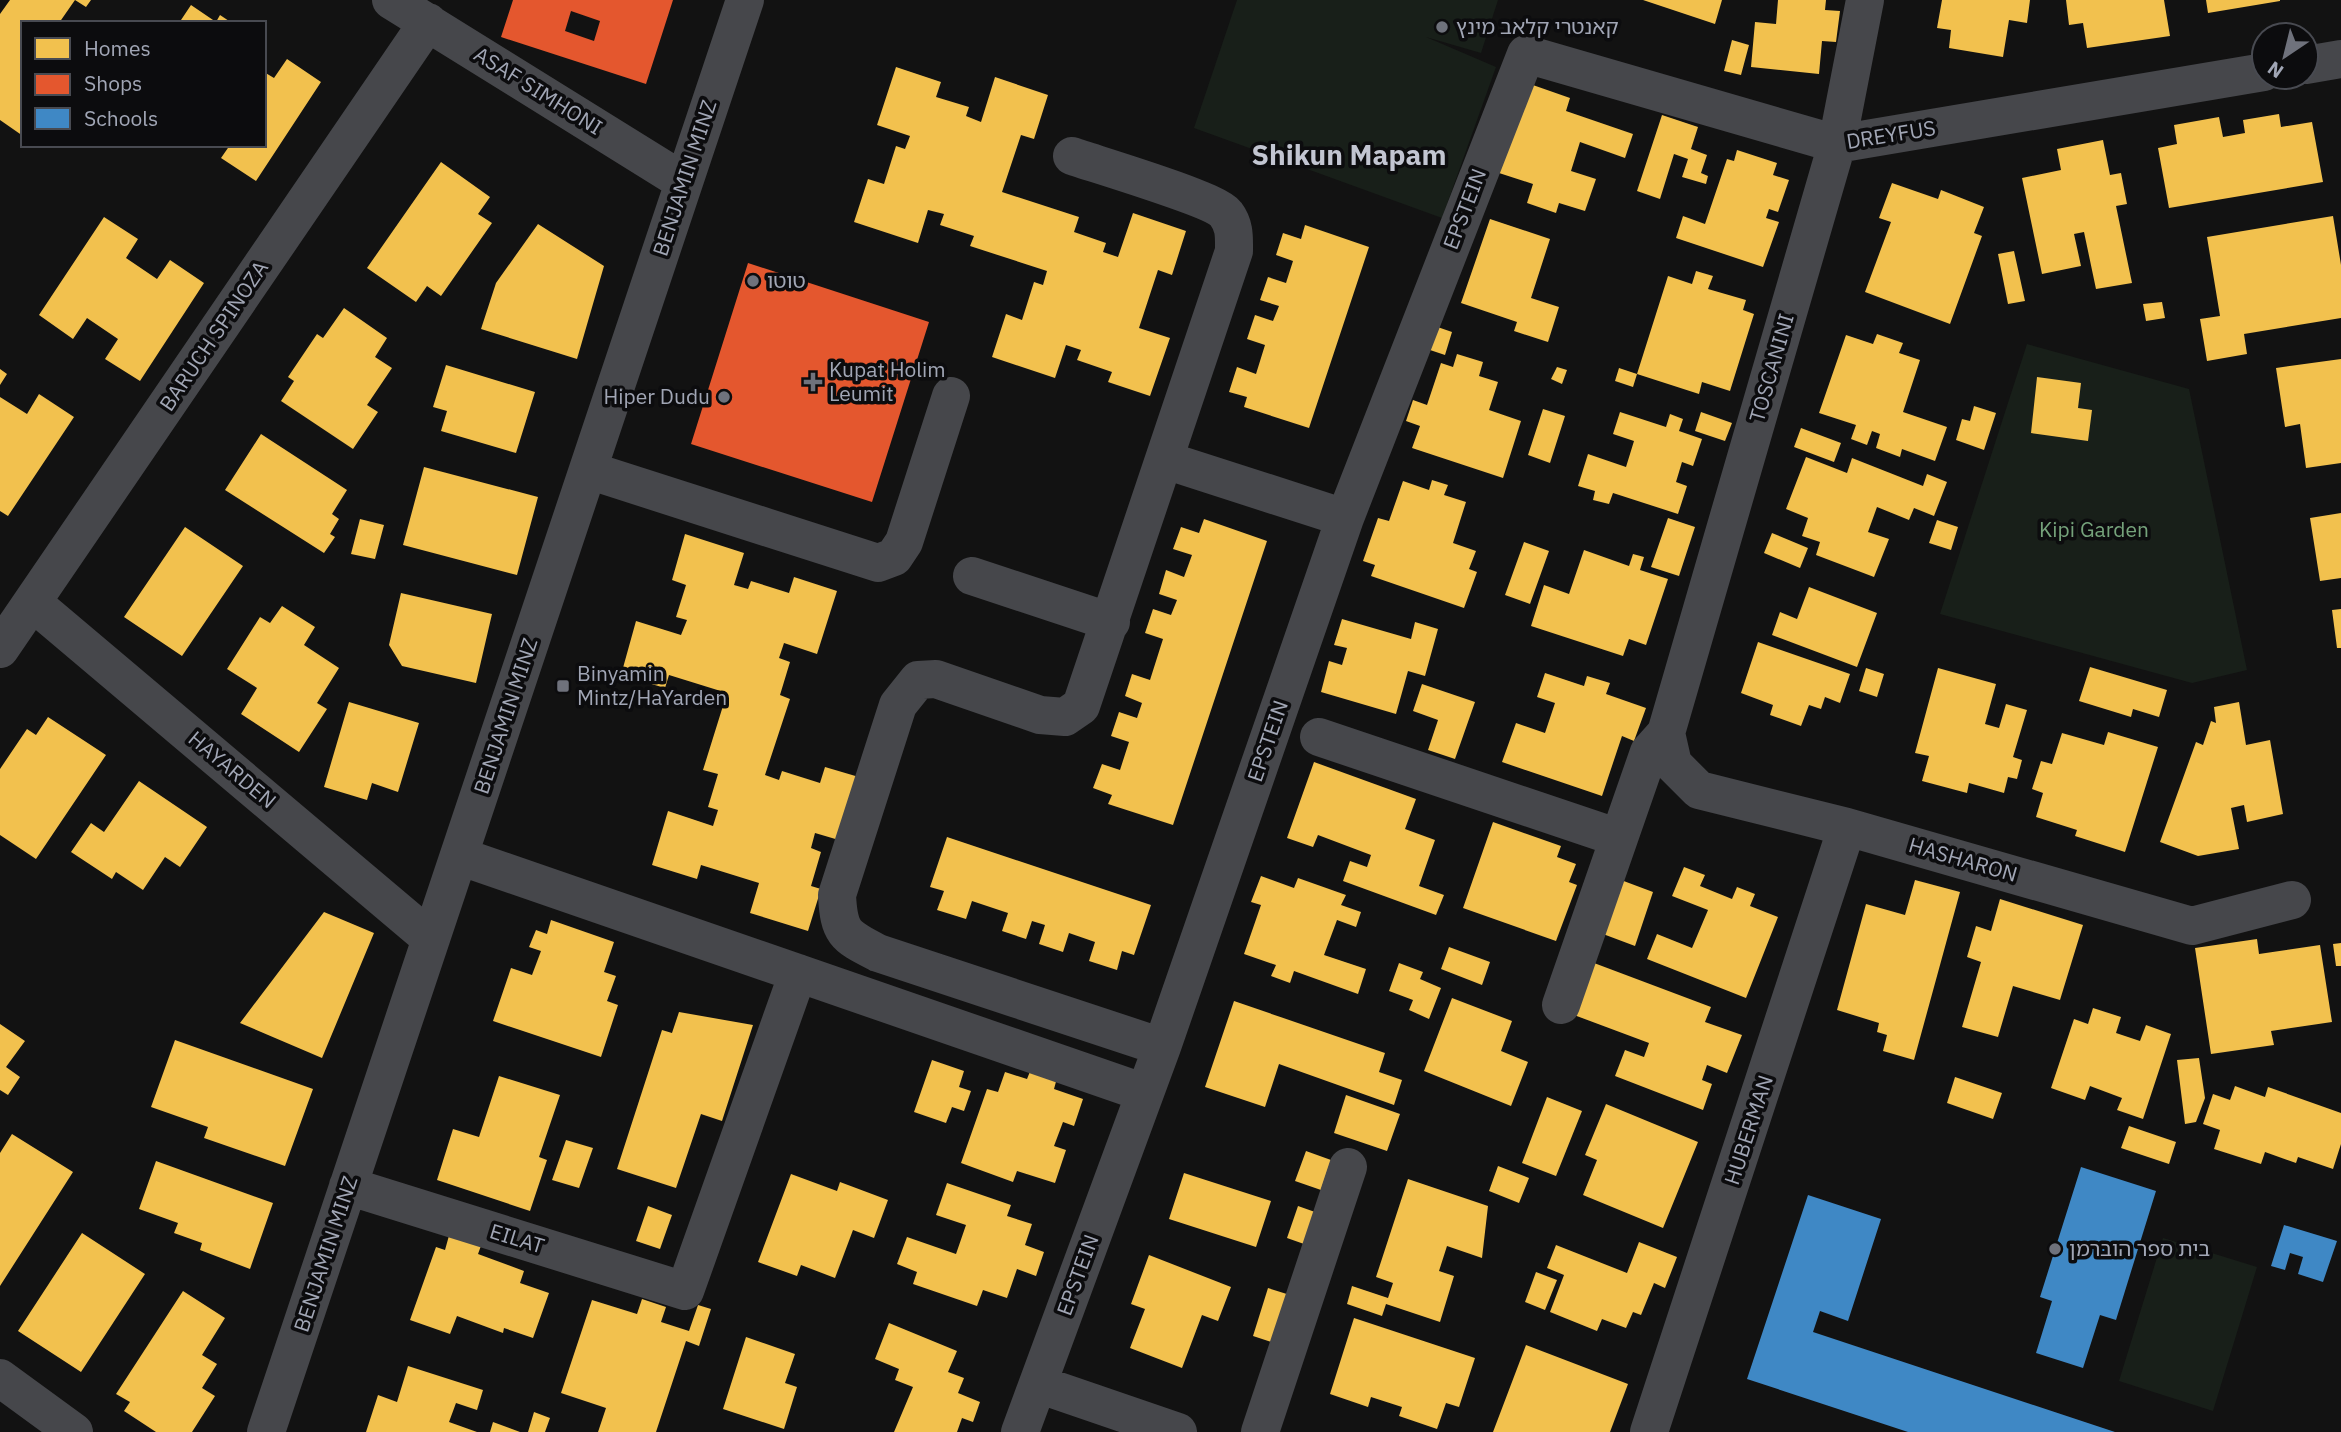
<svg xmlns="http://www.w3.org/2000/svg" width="2341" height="1432" viewBox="0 0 2341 1432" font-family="'IBM Plex Sans','Noto Sans Hebrew',sans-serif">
<rect width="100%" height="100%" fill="#121212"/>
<path fill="#181f19" d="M1237,0H1498L1481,53L1426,37L1496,67L1442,218L1194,128Z
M2027,344L2189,389L2247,670L2192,683L1940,614Z
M2163,1238L2257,1267L2213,1411L2119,1381Z"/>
<path fill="#f2c14e" d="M10,0H91L86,7L75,0L59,23H23V136L0,120V14Z
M1643,0H1722L1715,24Z
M1778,0H1826L1825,10L1840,11L1836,42L1822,41L1819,74L1751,67L1755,22L1776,24Z
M1942,0H2030L2027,23L2009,20L2003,57L1949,48L1951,30L1937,28Z
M2066,0H2164L2170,36L2087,48L2083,23L2069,25Z
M2206,0H2280V1L2208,13Z
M191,5L216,22L220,15L232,23H179Z
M1732,40L1749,45L1741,75L1724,71Z
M287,59L321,82L256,181L221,158L230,145H264V72L274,78Z
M896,67L941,82L936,97L969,107L966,116L981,122L995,77L1048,95L1034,139L1021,135L1002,192L1079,217L1074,232L1106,243L1103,252L1118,257L1133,213L1186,231L1172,275L1158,270L1139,328L1170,338L1150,396L1108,382L1112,372L1077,360L1081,350L1066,345L1055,378L992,357L1006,314L1022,320L1034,282L1043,285L1047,271L970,246L974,236L940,225L944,214L928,210L918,243L854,222L868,179L884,184L896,146L905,149L910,136L877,125Z
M1530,84L1570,98L1566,111L1633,134L1625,158L1580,142L1571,171L1596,179L1585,211L1559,203L1556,213L1527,203L1533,184L1499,173Z
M2279,114L2281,127L2312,122L2323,182L2169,208L2158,148L2177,144L2174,125L2219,117L2223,137L2245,133L2243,120Z
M1662,115L1698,127L1691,149L1707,155L1701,173L1708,176L1706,184L1682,177L1688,159L1674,154L1660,199L1637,191Z
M2103,140L2110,175L2121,173L2127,204L2116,206L2132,283L2096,289L2084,232L2074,234L2081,266L2042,274L2022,178L2061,170L2057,149Z
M1737,150L1777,163L1773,175L1789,180L1778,212L1769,209L1766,218L1779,222L1763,267L1676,238L1683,216L1705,224L1727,159L1734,161Z
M441,162L490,197L478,214L492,223L441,296L427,286L416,302L367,268Z
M1892,183L1938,199L1941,190L1984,207L1974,233L1982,236L1950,324L1865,292L1891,222L1879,218Z
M2333,216L2341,265V318L2244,334L2247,354L2207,361L2200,319L2220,316L2207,237Z
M104,217L138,239L126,258L157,279L170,260L204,283L140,381L105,359L118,339L87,318L73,339L39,315Z
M1490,219L1550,239L1531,298L1559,307L1548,342L1514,331L1517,322L1461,303Z
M538,224L604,266L577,359L481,329L496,283Z
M1305,225L1369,247L1309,428L1244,407L1247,397L1229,392L1237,367L1256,374L1265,345L1247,339L1255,315L1273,321L1279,306L1260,300L1268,277L1286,283L1293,261L1276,255L1283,233L1301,239Z
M2014,251L2025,301L2008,304L1998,254Z
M1696,271L1713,276L1708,289L1746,300L1743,310L1754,314L1730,391L1702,382L1699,394L1637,374L1668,276L1692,284Z
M2162,302L2165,318L2146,321L2143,304Z
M344,308L387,338L375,357L392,368L367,405L378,412L353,449L281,401L294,381L288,377L317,334L323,338Z
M1426,323L1452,332L1445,355L1418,346Z
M1877,334L1903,343L1899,353L1920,360L1903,412L1947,427L1935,461L1902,449L1900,457L1876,448L1880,434L1872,431L1867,445L1851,439L1856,425L1819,413L1846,335L1873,344Z
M1457,354L1483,362L1479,376L1498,382L1489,410L1521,421L1503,478L1412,448L1420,426L1406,421L1413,400L1427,405L1441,363L1453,367Z
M2341,359V463L2306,468L2300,424L2285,427L2276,368Z
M446,365L535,392L516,453L441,431L447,411L433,407Z
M1557,367L1567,370L1562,384L1551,379Z
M1619,368L1637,374L1633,387L1615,381Z
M0,369L7,374L0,385Z
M2037,377L2081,383L2078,408L2092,410L2088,441L2031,433Z
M39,394L74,417L8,516L0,511V397L27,414Z
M1974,406L1996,413L1984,450L1956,440L1962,419L1970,421Z
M1543,409L1565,416L1550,463L1528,455Z
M1620,412L1666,427L1670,414L1683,419L1679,431L1702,439L1693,466L1682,462L1676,482L1687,486L1678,514L1613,493L1609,504L1593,500L1595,491L1578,486L1588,454L1626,467L1634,441L1613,434Z
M1701,412L1732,423L1725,441L1695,431Z
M1801,428L1841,443L1834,462L1794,447Z
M261,434L347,490L332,514L339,519L330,534L335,537L324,553L225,490Z
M1806,457L1847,473L1852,458L1923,486L1927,474L1947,482L1934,516L1914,508L1909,520L1877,507L1868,532L1889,539L1874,577L1816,555L1820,542L1802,536L1808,518L1786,509Z
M424,467L538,497L517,575L403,545Z
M1432,480L1448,485L1444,495L1466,502L1453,543L1476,551L1469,569L1477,572L1464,608L1371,576L1375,565L1363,561L1378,518L1389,521L1403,481L1429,490Z
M2341,513V578L2320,581L2310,518Z
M1668,518L1695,527L1679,576L1651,567Z
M360,519L384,525L375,559L351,554Z
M1204,519L1267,541L1173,825L1108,804L1112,795L1093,788L1102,764L1120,770L1129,742L1111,736L1119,712L1137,718L1142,703L1125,696L1132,674L1150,680L1163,639L1145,633L1153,609L1171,615L1177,600L1159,594L1166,570L1184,577L1192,555L1173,549L1181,527L1199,533Z
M1937,520L1958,527L1951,550L1929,543Z
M185,527L243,566L182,656L124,617Z
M1772,533L1808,548L1800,568L1764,553Z
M685,534L744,553L734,585L748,589L751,581L789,593L794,577L837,591L817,654L784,643L779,658L790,662L780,695L790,699L765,775L779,780L782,771L820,783L825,767L869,780L849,843L815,833L811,848L821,852L811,886L821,889L808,931L750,913L759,883L701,865L697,879L652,865L668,811L713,826L718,810L708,807L718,774L703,770L727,693L669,675L665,688L621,675L636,621L681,635L687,620L676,617L686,585L672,580Z
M1524,542L1549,551L1530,604L1505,595Z
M1584,550L1629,566L1633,554L1644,557L1640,570L1668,579L1646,645L1629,639L1623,656L1531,626L1544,585L1569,594Z
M1809,587L1877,613L1857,667L1772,635L1780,612L1797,619Z
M401,593L492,614L476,683L402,666L389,645Z
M282,606L315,627L304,645L339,668L317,703L327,709L299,752L241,714L257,688L227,669L260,617L270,623Z
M2341,609V648H2337L2332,610Z
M1342,619L1411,639L1415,622L1438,629L1425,676L1408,671L1396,714L1321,692L1329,661L1342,665L1347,648L1334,645Z
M1758,642L1850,674L1840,703L1825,697L1821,709L1809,705L1801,726L1770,715L1773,705L1741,693Z
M2090,667L2167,690L2159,717L2133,709L2131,717L2079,701Z
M1866,668L1884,674L1877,697L1859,691Z
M1938,668L1996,684L1985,724L1999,728L2006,704L2027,710L2013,757L2022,760L2017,779L2008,777L2004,793L1969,783L1967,793L1922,781L1929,756L1915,753Z
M1545,673L1584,686L1587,676L1610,683L1606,694L1646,708L1634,741L1622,736L1602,796L1502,762L1516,723L1545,733L1555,703L1537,697Z
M1422,684L1475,702L1455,759L1428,750L1438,720L1413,711Z
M349,702L419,723L398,792L372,783L367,800L324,787Z
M2239,702L2246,745L2270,740L2283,814L2247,822L2244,805L2231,808L2239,849L2198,856L2160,842L2196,742L2203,745L2211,721L2216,723L2214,707Z
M48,717L106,755L36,859L0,835V769L27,729L36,735Z
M2108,732L2158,747L2125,852L2075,836L2077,830L2036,817L2043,793L2032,789L2041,761L2052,764L2062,733L2104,745Z
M1314,762L1416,799L1405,829L1435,840L1419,886L1444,895L1436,915L1343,881L1350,861L1367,867L1371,855L1318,835L1313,847L1287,838Z
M139,781L207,827L180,867L165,857L143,890L116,872L112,879L71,852L91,823L104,832Z
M1493,822L1561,846L1557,857L1576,864L1569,882L1577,885L1556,941L1463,908Z
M947,837L1151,905L1134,955L1122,951L1117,970L1089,961L1095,942L1069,933L1063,952L1039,944L1045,925L1032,921L1026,939L1002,931L1008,913L972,901L966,919L937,910L944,891L930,887Z
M1684,867L1705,875L1700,886L1732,899L1737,887L1755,894L1750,906L1778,917L1746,998L1647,959L1657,934L1692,948L1708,910L1672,896Z
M1261,876L1294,888L1298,878L1346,895L1341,905L1361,912L1356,927L1337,920L1324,955L1366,969L1358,994L1294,971L1290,983L1271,976L1276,965L1244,954L1261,905L1251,902Z
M1621,880L1653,892L1635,946L1603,934Z
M1915,880L1960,892L1914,1060L1883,1051L1887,1035L1877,1032L1879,1023L1837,1010L1866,904L1905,915Z
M2000,899L2083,925L2060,1000L2013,986L1998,1037L1962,1027L1981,962L1967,957L1976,926L1991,931Z
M324,912L374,933L322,1058L240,1023Z
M551,920L614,942L604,972L616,976L607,1001L618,1005L601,1057L493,1021L511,968L532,975L541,951L529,947L536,930L547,934Z
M2257,939L2259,954L2320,945L2332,1022L2271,1031L2274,1045L2211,1054L2195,948Z
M2341,943V966H2336L2333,944Z
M1449,947L1490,962L1482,985L1441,969Z
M1399,963L1423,972L1420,979L1441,988L1429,1019L1409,1010L1413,1000L1389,991Z
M1594,963L1711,1007L1705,1022L1742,1035L1727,1073L1707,1065L1702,1080L1712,1084L1703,1110L1615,1076L1625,1050L1644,1057L1649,1043L1574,1015Z
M1452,998L1512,1021L1501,1051L1528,1062L1511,1106L1424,1071Z
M1234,1001L1385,1053L1379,1072L1402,1080L1394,1105L1279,1064L1265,1107L1205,1087Z
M2093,1008L2121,1017L2116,1033L2140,1041L2146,1025L2171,1034L2143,1119L2117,1110L2122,1098L2090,1086L2085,1100L2051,1088L2074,1019L2088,1024Z
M679,1012L753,1025L722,1121L701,1114L676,1188L617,1169L662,1030L672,1033Z
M0,1024L25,1041L6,1067L20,1077L8,1095L0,1090Z
M175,1040L313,1089L285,1166L204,1138L208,1127L151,1107Z
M2199,1058L2205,1098L2196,1122L2185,1124L2177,1060Z
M932,1060L964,1071L959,1087L971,1091L964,1111L952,1107L946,1123L914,1112Z
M1031,1069L1057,1078L1054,1089L1083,1099L1074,1126L1063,1122L1054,1146L1066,1150L1055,1183L1017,1171L1013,1182L961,1163L987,1089L998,1092L1005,1072L1027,1079Z
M499,1076L560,1095L539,1157L547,1160L530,1211L437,1180L453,1129L479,1137Z
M1955,1077L2002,1093L1993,1119L1947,1103Z
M2235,1086L2265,1097L2268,1087L2341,1113V1144L2333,1169L2298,1157L2296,1163L2265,1152L2261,1164L2214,1149L2220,1130L2203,1124L2213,1094L2230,1100Z
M1346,1095L1400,1114L1387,1151L1334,1133Z
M1547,1097L1582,1111L1556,1176L1522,1163Z
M1606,1104L1698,1142L1663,1228L1583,1195L1597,1160L1585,1155Z
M2129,1126L2176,1142L2169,1164L2121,1148Z
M12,1134L73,1172L0,1286V1153Z
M566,1140L593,1148L579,1188L552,1180Z
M1306,1151L1331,1160L1321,1190L1295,1181Z
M156,1161L273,1203L250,1269L200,1250L202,1243L174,1233L178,1223L139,1209Z
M1498,1166L1529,1178L1519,1203L1489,1191Z
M1184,1173L1271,1201L1256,1247L1169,1219Z
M791,1174L837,1191L840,1182L888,1200L874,1238L853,1230L835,1278L801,1265L797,1276L758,1262Z
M1408,1179L1488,1206L1482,1258L1447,1246L1439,1271L1454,1276L1440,1322L1386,1304L1382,1316L1347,1304L1352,1286L1388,1298L1393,1283L1376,1277Z
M947,1183L1011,1205L1007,1216L1032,1224L1025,1245L1044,1252L1036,1276L1017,1269L1007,1298L983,1290L977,1306L913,1284L917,1272L897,1264L907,1237L956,1254L966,1225L936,1215Z
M648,1206L672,1215L660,1249L636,1241Z
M1298,1206L1315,1212L1304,1244L1287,1238Z
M450,1232L482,1243L478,1254L524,1271L520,1283L549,1293L533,1338L504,1328L503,1333L457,1316L450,1334L410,1320L436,1247L445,1250Z
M82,1233L145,1274L81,1372L18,1331Z
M1639,1242L1677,1257L1665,1288L1654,1283L1641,1315L1633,1312L1626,1328L1602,1319L1597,1331L1550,1312L1564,1275L1547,1268L1556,1245L1627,1273Z
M1149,1255L1231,1287L1218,1321L1202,1315L1182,1368L1130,1348L1145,1309L1131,1304Z
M1536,1272L1557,1280L1545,1310L1525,1302Z
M1268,1288L1290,1295L1274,1343L1253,1336Z
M183,1291L225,1318L202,1355L217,1364L202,1388L215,1396L192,1432H156L124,1411L130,1402L116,1394Z
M642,1299L666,1307L661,1322L689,1331L698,1305L711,1309L699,1346L686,1341L656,1432H598L606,1408L561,1393L592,1300L637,1314Z
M1354,1318L1475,1358L1459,1407L1446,1403L1437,1429L1399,1416L1402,1407L1371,1397L1368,1407L1330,1394Z
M889,1323L957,1351L948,1372L964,1378L958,1393L980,1402L973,1422L962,1418L957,1432H894L913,1387L895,1380L899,1369L875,1359Z
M746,1337L795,1354L785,1383L797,1387L784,1429L723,1409Z
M1526,1345L1628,1384L1610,1432H1493Z
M408,1366L483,1390L477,1410L456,1403L449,1422L477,1432H366L378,1395L397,1402Z
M534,1412L550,1418L545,1432H528Z
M493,1422L520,1432H490Z"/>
<path fill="#e4572e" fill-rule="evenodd" d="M513,0H673L646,84L501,37ZM571,11L600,21L594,41L565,31Z
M748,263L929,322L872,502L691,444Z"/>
<path fill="#3f88c5" d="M2081,1167L2156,1191L2116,1320L2100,1315L2083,1368L2036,1353L2052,1301L2040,1297Z
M1808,1195L1881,1219L1848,1321L1820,1311L1813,1332L2115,1432H1908L1747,1379Z
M2284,1225L2337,1241L2323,1282L2298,1274L2303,1257L2290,1253L2285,1270L2271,1266Z"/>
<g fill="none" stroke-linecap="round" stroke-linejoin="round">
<path stroke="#46474b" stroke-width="38" d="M391,0L684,182
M2306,65L2341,59
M1072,156C1098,165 1214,199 1226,214C1235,226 1234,237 1234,251L1081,706L1065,717L1040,715L936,679L918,680L898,705L837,895C839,934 845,936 878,953L1162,1047
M1165,460L1345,518
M588,470L878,563L894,557L904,542L951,396
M972,576L1111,622
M32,602L431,939
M0,649L428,22
M1666,733L1673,764L1699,790L1847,827L2192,926L2292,900
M1319,737L1619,838
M459,856L1145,1093
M1561,1005L1649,752L1666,733L1837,144L1865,0
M348,1186L685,1291L798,973
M0,1378L74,1432
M1038,1384L1178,1432
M266,1432L745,0
M1020,1432L1162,1047L1345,518L1526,54L1837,144L2264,72
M1260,1432L1348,1167
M1649,1432L1847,827"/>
</g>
<g fill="#6f727c" stroke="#0c0c0e" stroke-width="2.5">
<circle cx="1442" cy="27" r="7"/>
<circle cx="753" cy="281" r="7"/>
<path d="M809.5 371.5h7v7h7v7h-7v7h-7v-7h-7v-7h7z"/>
<circle cx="724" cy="397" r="7"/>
<rect x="556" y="679" width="14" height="14" rx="3.5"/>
<circle cx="2055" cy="1249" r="7"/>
</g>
<g text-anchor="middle" stroke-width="7" stroke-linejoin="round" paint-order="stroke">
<g font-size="21" fill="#a1a6b5" stroke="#0c0c0e" text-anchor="start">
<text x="1456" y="34">קאנטרי קלאב מינץ</text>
<text x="767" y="288">טוטו</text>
<text x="829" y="377">Kupat Holim<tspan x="829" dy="24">Leumit</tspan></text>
<text x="710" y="404" text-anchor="end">Hiper Dudu</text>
<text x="577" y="681">Binyamin<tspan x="577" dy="24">Mintz/HaYarden</tspan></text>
<text x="2069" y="1256">בית ספר הוברמן</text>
</g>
<g font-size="21" fill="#a1a6b5" stroke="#0c0c0e">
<text transform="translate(538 91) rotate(32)" y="7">ASAF SIMHONI</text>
<text transform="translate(1891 135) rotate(-9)" y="7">DREYFUS</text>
<text transform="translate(685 178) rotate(-72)" y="7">BENJAMIN MINZ</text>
<text transform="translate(1465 209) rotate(-69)" y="7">EPSTEIN</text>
<text transform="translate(214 336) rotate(-56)" y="7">BARUCH SPINOZA</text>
<text transform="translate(1772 368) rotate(-74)" y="7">TOSCANINI</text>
<text transform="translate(506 716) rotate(-72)" y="7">BENJAMIN MINZ</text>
<text transform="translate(1268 741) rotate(-71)" y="7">EPSTEIN</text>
<text transform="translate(232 770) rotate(40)" y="7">HAYARDEN</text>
<text transform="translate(1963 860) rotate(16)" y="7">HASHARON</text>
<text transform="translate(1749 1130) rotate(-72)" y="7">HUBERMAN</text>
<text transform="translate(517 1239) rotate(17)" y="7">EILAT</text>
<text transform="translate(326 1254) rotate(-72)" y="7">BENJAMIN MINZ</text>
<text transform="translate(1078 1275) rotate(-70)" y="7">EPSTEIN</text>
</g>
<g font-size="21" fill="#75a27b" stroke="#0c0c0e">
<text x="2094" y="537">Kipi Garden</text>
</g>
<g font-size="28" font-weight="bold" fill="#c2c5d1" stroke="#0c0c0e">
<text x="1349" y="165">Shikun Mapam</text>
</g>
</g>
<rect x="21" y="21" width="245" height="126" fill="#0c0c0e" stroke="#484a51" stroke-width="2"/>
<rect x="35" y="38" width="35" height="21" fill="#f2c14e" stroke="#484a51" stroke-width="2"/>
<text x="84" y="56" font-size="21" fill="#a1a6b5">Homes</text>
<rect x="35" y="74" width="35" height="21" fill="#e4572e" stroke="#484a51" stroke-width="2"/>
<text x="84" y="91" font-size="21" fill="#a1a6b5">Shops</text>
<rect x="35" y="108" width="35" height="21" fill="#3f88c5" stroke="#484a51" stroke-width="2"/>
<text x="84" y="126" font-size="21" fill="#a1a6b5">Schools</text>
<g transform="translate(2285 56) rotate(215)"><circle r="33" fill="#0c0c0e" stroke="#484a51" stroke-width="2"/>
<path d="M0-5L12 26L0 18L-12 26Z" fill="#6f727c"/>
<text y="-10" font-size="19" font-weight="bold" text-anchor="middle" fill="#a1a6b5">N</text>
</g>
</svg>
